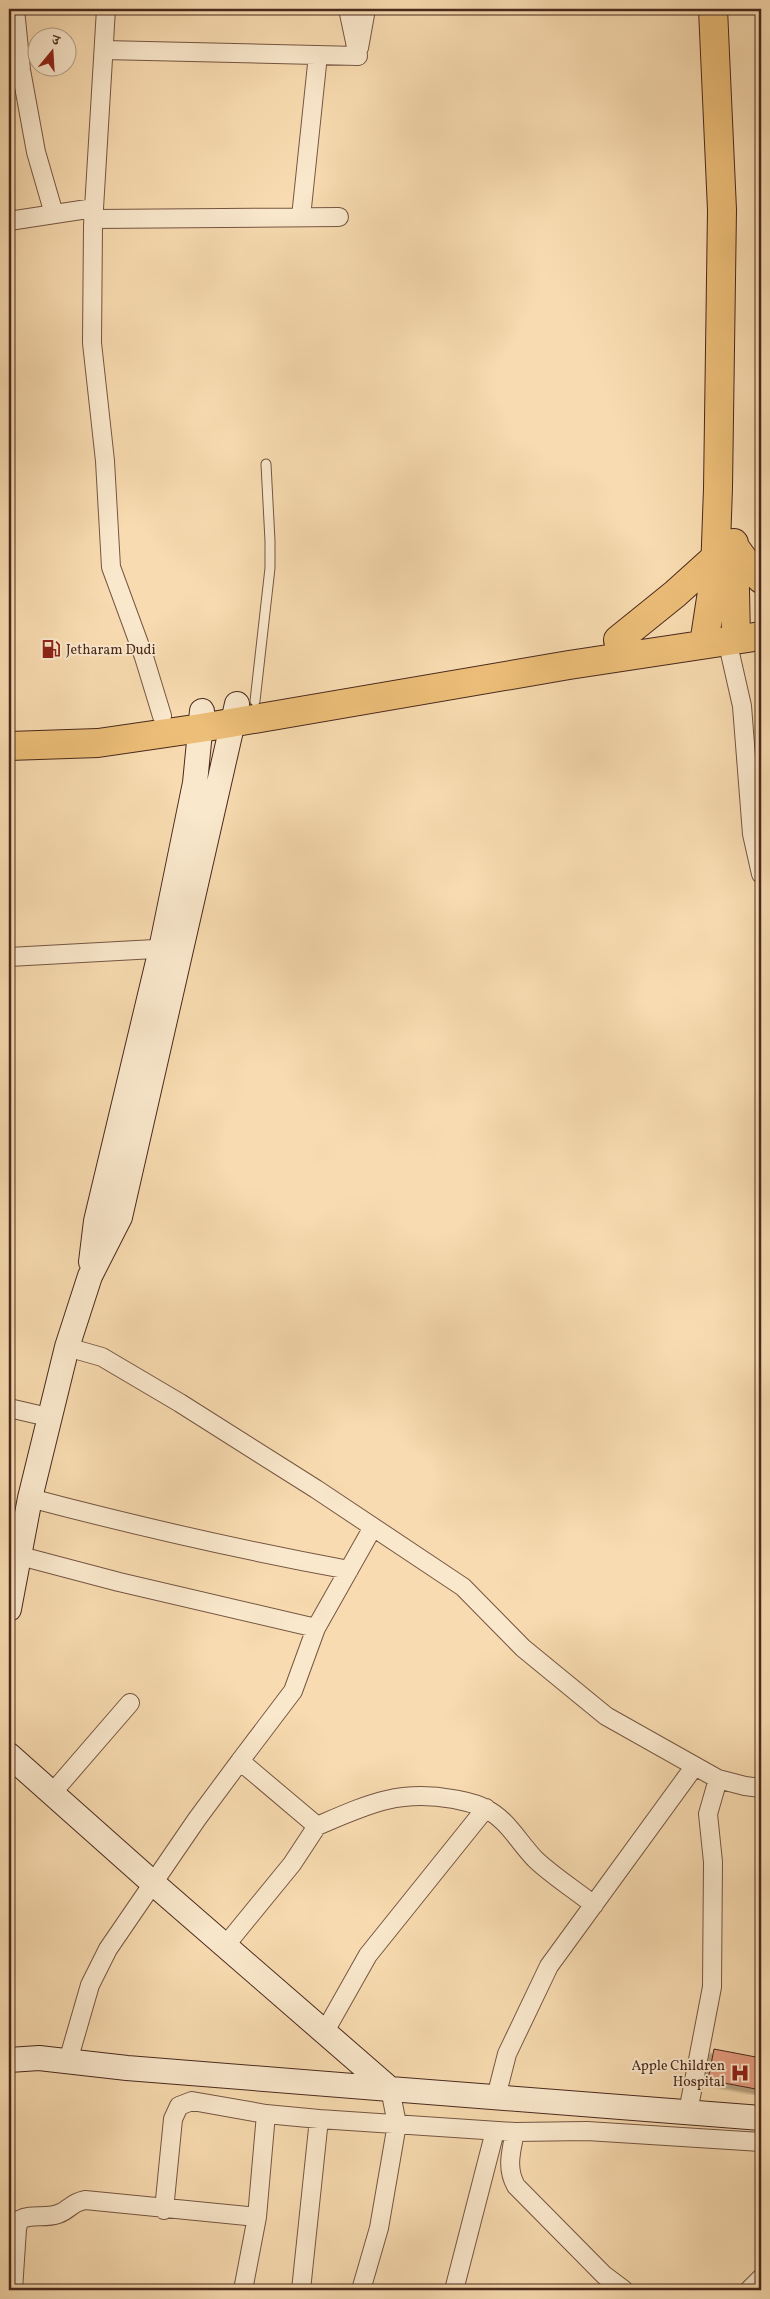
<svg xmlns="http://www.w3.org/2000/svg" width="770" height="2299" viewBox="0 0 770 2299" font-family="Vollkorn,'Noto Serif Devanagari',serif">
<defs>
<filter id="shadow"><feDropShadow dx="-4.5" dy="4.5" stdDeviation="1" flood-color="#0004"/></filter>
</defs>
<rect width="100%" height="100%" fill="#f8dbb0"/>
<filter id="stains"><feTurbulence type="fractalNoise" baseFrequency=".004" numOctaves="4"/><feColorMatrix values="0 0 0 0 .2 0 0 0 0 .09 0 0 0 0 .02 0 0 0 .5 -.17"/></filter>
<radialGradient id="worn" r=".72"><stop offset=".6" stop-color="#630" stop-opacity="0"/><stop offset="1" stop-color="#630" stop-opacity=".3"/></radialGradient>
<path fill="#e59c7f" stroke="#49291d" filter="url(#shadow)" d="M714,2049L761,2058V2090L708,2080Z"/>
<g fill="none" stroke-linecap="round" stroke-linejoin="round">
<g stroke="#755642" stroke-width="11">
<path id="lane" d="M255,701L270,568V541L266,464"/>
</g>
<g stroke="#755642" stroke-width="20">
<path id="street" d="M15,9L21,70L36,152L54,214
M106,9L93,225L92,343L105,461L111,567L144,657L162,716
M348,9L358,56
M359,48L366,9
M104,50L358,56
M301,217L318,55
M93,219L339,217
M9,221L94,208
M727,640L742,706L752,834L761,874
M9,957L173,948
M67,1347L102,1357L180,1403L316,1489L463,1587L523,1648L606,1716L718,1779L745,1786L761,1788
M9,1408L48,1417
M30,1498C136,1526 241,1550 349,1570
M9,1553L119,1582L316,1628
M53,1792L130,1703
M317,1826C366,1805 398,1789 453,1799C463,1801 476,1803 486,1809C508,1820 519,1843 536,1860C553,1876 575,1890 594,1905
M225,1946L292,1864L317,1826L240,1761L293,1691L316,1628L373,1527
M324,2033L368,1955L486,1808
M68,2061L90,1985L108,1949L197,1819L240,1761
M496,2097L507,2054L549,1966L694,1767
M688,2112L712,1987L713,1862L708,1814L718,1779
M515,2132C511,2152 506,2168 516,2186L604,2275L624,2290
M164,2210L173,2119L179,2106L192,2101L266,2114L319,2119L515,2132L587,2131L761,2142
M13,2290L17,2229L19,2220C32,2213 44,2219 58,2214C70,2210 70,2203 85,2200L257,2217
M243,2290L257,2217L266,2114
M301,2290L319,2119
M361,2290L379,2228L397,2124L390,2089
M454,2290L495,2131
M749,2290L761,2278"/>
</g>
<g stroke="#49291d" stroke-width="26">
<path id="secondary" d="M91,1262L96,1221L161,949L195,783L202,711
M9,1609L30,1498L67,1347L90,1276L120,1217L237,704
M9,1755L154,1884L390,2089L761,2118
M9,2060L39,2058L127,2068L390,2089"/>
</g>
<g stroke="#49291d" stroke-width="30">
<path id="primary" d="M734,543L736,639
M734,546L747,564L761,579
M618,640L675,594L716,557
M704,644L715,572L718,488L722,210L713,9
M9,746L98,743L201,728L569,665L761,636"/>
</g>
<use href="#lane" stroke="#fae8cc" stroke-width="9"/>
<use href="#street" stroke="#fae8cc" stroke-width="18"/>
<use href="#secondary" stroke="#fae8cc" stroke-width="24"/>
<use href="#primary" stroke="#ecbe78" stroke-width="28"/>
</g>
<defs>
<g id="fuel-bare" transform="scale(1.5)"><path d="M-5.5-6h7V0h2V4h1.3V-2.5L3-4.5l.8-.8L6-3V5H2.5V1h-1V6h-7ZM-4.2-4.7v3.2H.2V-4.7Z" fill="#8f2418" stroke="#fae8cc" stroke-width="2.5" paint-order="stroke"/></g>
<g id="hospital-bare" transform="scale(1.5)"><path d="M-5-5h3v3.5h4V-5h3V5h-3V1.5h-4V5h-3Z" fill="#8f2418" stroke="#fae8cc" stroke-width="2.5" paint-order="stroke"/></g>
</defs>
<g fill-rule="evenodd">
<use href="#fuel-bare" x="51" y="649"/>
<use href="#hospital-bare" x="740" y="2073"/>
</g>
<g text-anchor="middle" stroke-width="4" stroke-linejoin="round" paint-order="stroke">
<g font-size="14" fill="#49291d" stroke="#fae8cc" text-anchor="start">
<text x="66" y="654">Jetharam Dudi</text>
<text x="725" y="2070" text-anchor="end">Apple Children<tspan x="725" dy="16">Hospital</tspan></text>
</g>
</g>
<rect width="770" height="2299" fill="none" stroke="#f8dbb0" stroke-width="30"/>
<rect x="10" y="10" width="750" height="2279" fill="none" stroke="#49291d" stroke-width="2.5"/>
<rect x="15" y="15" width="740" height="2269" fill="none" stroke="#49291d"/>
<g transform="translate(52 52) rotate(18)"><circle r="24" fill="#fae8cc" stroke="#b39c86"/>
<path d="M0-4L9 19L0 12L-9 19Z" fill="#8f2418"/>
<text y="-8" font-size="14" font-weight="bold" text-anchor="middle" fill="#49291d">उ</text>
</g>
<rect width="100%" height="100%" filter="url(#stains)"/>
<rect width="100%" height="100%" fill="url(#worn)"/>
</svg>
